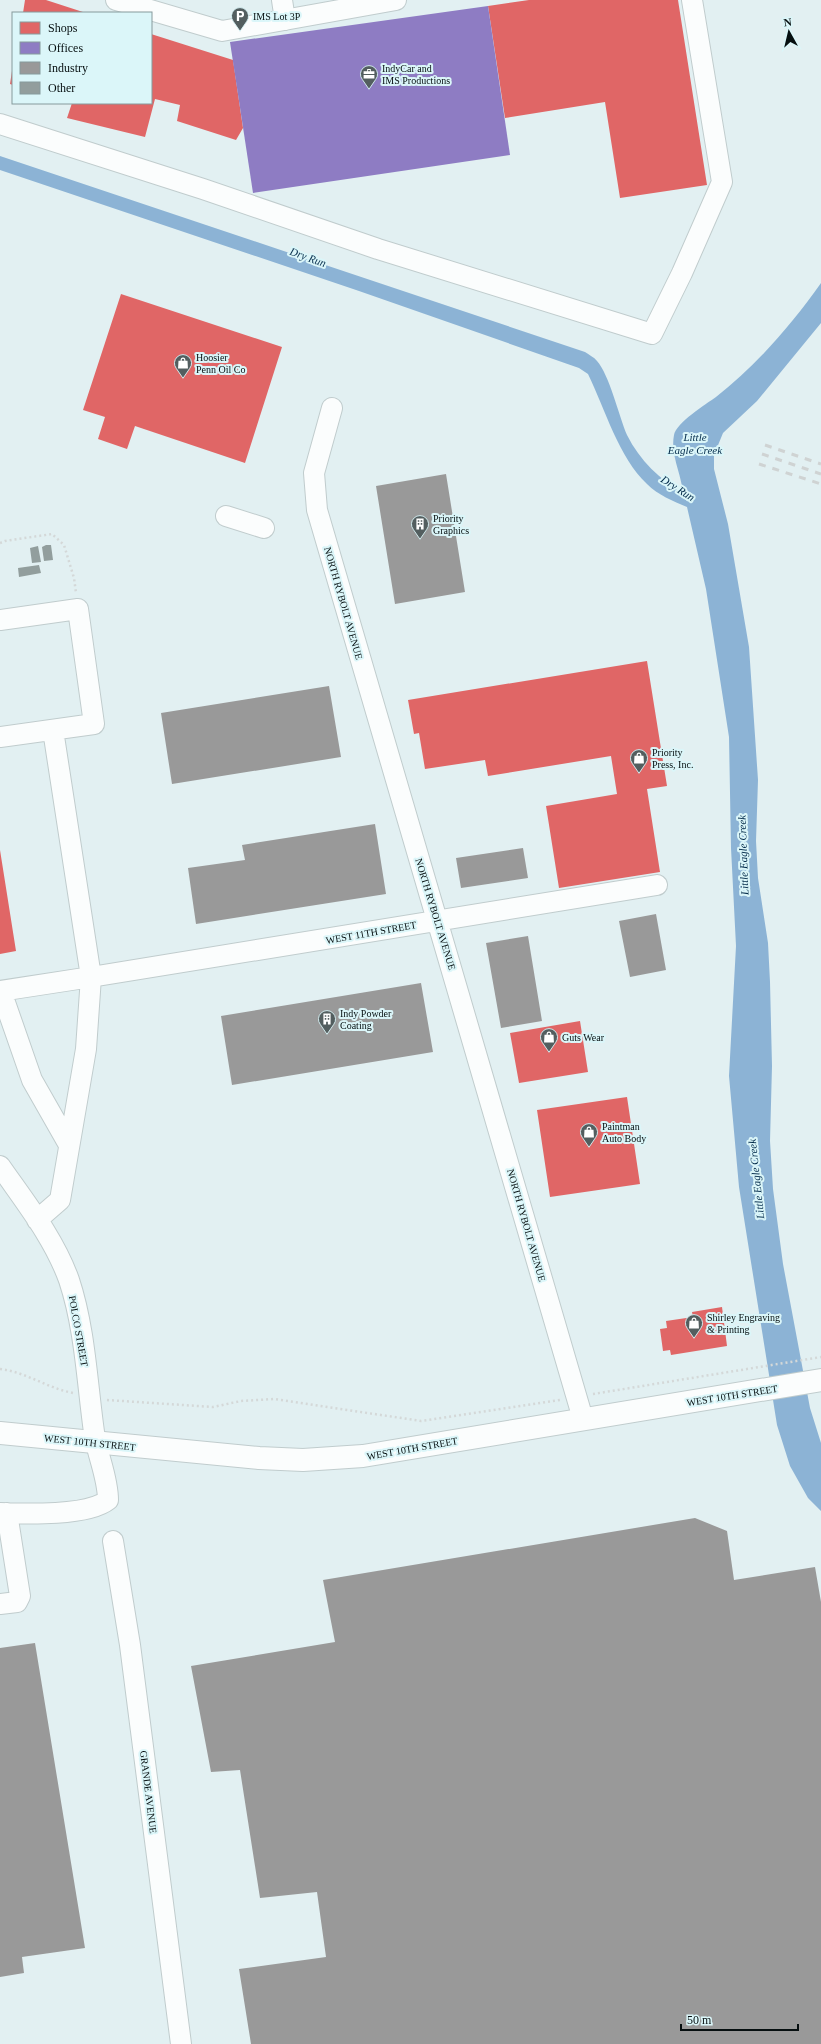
<svg xmlns="http://www.w3.org/2000/svg" width="821" height="2044" viewBox="0 0 821 2044" font-family="Georgia,serif">
<rect width="100%" height="100%" fill="#e2f0f2"/>
<path fill="#8cb3d5" d="M0,156L585,352C589,355 594,357 597,361C609,374 619,416 627,435C640,461 660,479 683,494C682,475 670,455 674,435C676,423 706,404 716,397C756,366 792,324 821,283V323L757,401L723,433L714,455V469L728,524L749,647L758,780L756,841L758,878L768,943L770,982L772,1066L770,1141L773,1189L783,1264L810,1408L821,1443V1511L808,1498L790,1466L777,1425L739,1187L729,1076L736,946L731,848L729,737L706,589L687,507C673,501 658,495 647,484C619,458 605,409 588,374L579,368L359,291L0,170Z"/>
<path fill="#e06666" d="M25,0H46L86,13H23Z
M529,0H678L707,185L620,198L605,102L505,118L488,6Z
M151,34L233,60L243,128L236,140L177,121L180,105L155,99L145,137L67,118L72,103H151Z
M12,71H13V85L10,84Z
M121,294L282,347L245,463L135,426L127,449L98,439L105,417L83,410Z
M647,661L667,786L647,789L660,872L559,888L546,806L617,794L611,756L488,776L485,760L425,769L419,733L414,734L408,700Z
M0,850L16,951L0,954Z
M580,1021L588,1072L519,1083L510,1033Z
M627,1097L640,1184L550,1197L537,1110Z
M722,1307L727,1346L671,1355L670,1350L663,1351L660,1329L667,1328L666,1321L693,1317L692,1312Z"/>
<path fill="#8e7cc3" d="M488,6L510,155L253,193L230,42Z"/>
<path fill="#999" d="M446,474L465,592L395,604L376,486Z
M329,686L341,757L172,784L161,713Z
M375,824L386,894L196,924L188,868L245,860L242,845Z
M523,848L528,878L461,888L456,858Z
M656,914L666,970L630,977L619,921Z
M528,936L542,1021L501,1028L486,943Z
M421,983L433,1052L232,1085L221,1016Z
M695,1518L727,1531L734,1580L815,1567L821,1602V2044H251L239,1969L326,1957L317,1892L260,1898L240,1770L211,1772L191,1666L335,1642L323,1580Z
M35,1643L85,1948L22,1957L24,1973L0,1977V1648Z"/>
<path fill="#929e9d" d="M46,545H51L53,560L44,561L42,547Z
M38,546L41,562L32,563L30,548Z
M39,565L41,573L19,577L18,568Z"/>
<g fill="none" stroke-linecap="round" stroke-linejoin="round">
<g stroke="#c0cccd" stroke-width="22">
<path id="minor" d="M116,0L222,31L396,0
M282,0L285,20
M0,124L203,189L378,249L652,334L682,273L722,182L692,0
M332,408L314,473L317,510L583,1419
M226,516L264,528
M0,620L78,609L94,724L0,737
M53,730L91,977L657,885
M0,991L91,977L86,1049L60,1200L37,1220
M1,991L32,1080L69,1145
M0,1166C25,1202 54,1238 69,1280C85,1328 87,1382 94,1432C97,1455 108,1477 108,1500C88,1516 27,1514 0,1513
M113,1541L130,1645L181,2044
M0,1604L17,1602L20,1596L7,1513"/>
</g>
<g stroke="#c0cccd" stroke-width="24">
<path id="major" d="M0,1433L259,1458L303,1460L363,1456L821,1380"/>
</g>
<path stroke="#d4d8d8" stroke-width="2.5" stroke-dasharray="2 3" stroke-linecap="butt" d="M0,543L5,541L52,534L64,545L74,578L76,593
M0,1369C26,1372 47,1388 73,1393
M593,1394L821,1357
M107,1400L213,1407L241,1401L274,1399L421,1421L560,1400"/>
<use href="#minor" stroke="#fbfdfd" stroke-width="20"/>
<use href="#major" stroke="#fbfdfd" stroke-width="22"/>
<path stroke="#cfd3d3" stroke-width="3" stroke-dasharray="7 7" stroke-linecap="butt" d="M765,445L821,464
M762,454L821,474
M759,464L821,484"/>
</g>
<defs>
<g id="parking-pin" transform="scale(0.9)"><path d="M0 17L-7.5 6A9.5 9.5 0 1 1 7.5 6Z" fill="#535e5f" stroke="#dbf6f9"/><path d="M-3.5-5.5H1a3.5 3.5 0 0 1 0 7H-1V5.5H-3.5ZM-1-3.4V-.6H.8a1.4 1.4 0 0 0 0-2.8Z" fill="#fff"/></g>
<g id="office-pin" transform="scale(0.9)"><path d="M0 17L-7.5 6A9.5 9.5 0 1 1 7.5 6Z" fill="#535e5f" stroke="#dbf6f9"/><path d="M-6-3h4V-5.5h4V-3h4V5H-6ZM-1-4.5V-3h2v-1.5ZM-6 0V1H6V0Z" fill="#fff"/></g>
<g id="shop-pin" transform="scale(0.9)"><path d="M0 17L-7.5 6A9.5 9.5 0 1 1 7.5 6Z" fill="#535e5f" stroke="#dbf6f9"/><path d="M-5-2.5h2.3a2.7 3.5 0 0 1 5.4 0H5L5.5 6h-11ZM-1.5-2.5h3a1.5 2.3 0 0 0-3 0Z" fill="#fff"/></g>
<g id="building-pin" transform="scale(0.9)"><path d="M0 17L-7.5 6A9.5 9.5 0 1 1 7.5 6Z" fill="#535e5f" stroke="#dbf6f9"/><path d="M-4-6H4V6H1V3H-1V6H-4ZM-2.5-4.3h1.7v1.8h-1.7ZM.8-4.3h1.7v1.8H.8ZM-2.5-1h1.7V.8h-1.7ZM.8-1h1.7V.8H.8Z" fill="#fff"/></g>
</defs>
<g fill-rule="evenodd">
<use href="#parking-pin" x="240" y="16"/>
<use href="#office-pin" x="369" y="74"/>
<use href="#shop-pin" x="183" y="363"/>
<use href="#building-pin" x="420" y="524"/>
<use href="#shop-pin" x="639" y="758"/>
<use href="#building-pin" x="327" y="1019"/>
<use href="#shop-pin" x="549" y="1037"/>
<use href="#shop-pin" x="589" y="1132"/>
<use href="#shop-pin" x="694" y="1323"/>
</g>
<g text-anchor="middle" stroke-width="4" stroke-linejoin="round" paint-order="stroke">
<g font-size="10" fill="#060f10" stroke="#dbf6f9" text-anchor="start">
<text x="253" y="20">IMS Lot 3P</text>
<text x="382" y="72">IndyCar and<tspan x="382" dy="12">IMS Productions</tspan></text>
<text x="196" y="361">Hoosier<tspan x="196" dy="12">Penn Oil Co</tspan></text>
<text x="433" y="522">Priority<tspan x="433" dy="12">Graphics</tspan></text>
<text x="652" y="756">Priority<tspan x="652" dy="12">Press, Inc.</tspan></text>
<text x="340" y="1017">Indy Powder<tspan x="340" dy="12">Coating</tspan></text>
<text x="562" y="1041">Guts Wear</text>
<text x="602" y="1130">Paintman<tspan x="602" dy="12">Auto Body</tspan></text>
<text x="707" y="1321">Shirley Engraving<tspan x="707" dy="12">&amp; Printing</tspan></text>
</g>
<g font-size="10" fill="#060f10" stroke="#dbf6f9">
<text transform="translate(344 603) rotate(74)" y="4">NORTH RYBOLT AVENUE</text>
<text transform="translate(436 914) rotate(73)" y="4">NORTH RYBOLT AVENUE</text>
<text transform="translate(371 932) rotate(-10)" y="4">WEST 11TH STREET</text>
<text transform="translate(527 1225) rotate(74)" y="4">NORTH RYBOLT AVENUE</text>
<text transform="translate(79 1331) rotate(80)" y="4">POLCO STREET</text>
<text transform="translate(732 1395) rotate(-9)" y="4">WEST 10TH STREET</text>
<text transform="translate(90 1442) rotate(6)" y="4">WEST 10TH STREET</text>
<text transform="translate(412 1448) rotate(-10)" y="4">WEST 10TH STREET</text>
<text transform="translate(149 1792) rotate(83)" y="4">GRANDE AVENUE</text>
</g>
<g font-size="11" font-style="italic" fill="#042c4b" stroke="#dbf6f9">
<text transform="translate(308 257) rotate(20)" y="4">Dry Run</text>
<text x="695" y="441">Little<tspan x="695" dy="13">Eagle Creek</tspan></text>
<text transform="translate(678 488) rotate(33)" y="4">Dry Run</text>
<text transform="translate(743 855) rotate(-92)" y="4">Little Eagle Creek</text>
<text transform="translate(756 1179) rotate(-96)" y="4">Little Eagle Creek</text>
</g>
</g>
<rect x="12" y="12" width="140" height="92" fill="#dbf6f9" stroke="#869a9c"/>
<rect x="20" y="22" width="20" height="12" fill="#e06666" stroke="#869a9c"/>
<text x="48" y="32" font-size="12" fill="#060f10">Shops</text>
<rect x="20" y="42" width="20" height="12" fill="#8e7cc3" stroke="#869a9c"/>
<text x="48" y="52" font-size="12" fill="#060f10">Offices</text>
<rect x="20" y="62" width="20" height="12" fill="#999999" stroke="#869a9c"/>
<text x="48" y="72" font-size="12" fill="#060f10">Industry</text>
<rect x="20" y="82" width="20" height="12" fill="#929e9d" stroke="#869a9c"/>
<text x="48" y="92" font-size="12" fill="#060f10">Other</text>
<g transform="translate(789 32) rotate(352)" stroke="#dbf6f9" stroke-width="3" paint-order="stroke">
<path d="M0-3L7 15L0 10L-7 15Z" fill="#060f10"/>
<text y="-6" font-size="11" font-weight="bold" text-anchor="middle" fill="#060f10">N</text>
</g>
<path d="M681 2024v6h117v-6" fill="none" stroke="#060f10" stroke-width="2"/>
<text x="687" y="2024" font-size="12" fill="#060f10" stroke="#dbf6f9" stroke-width="3" paint-order="stroke">50 m</text>
</svg>
